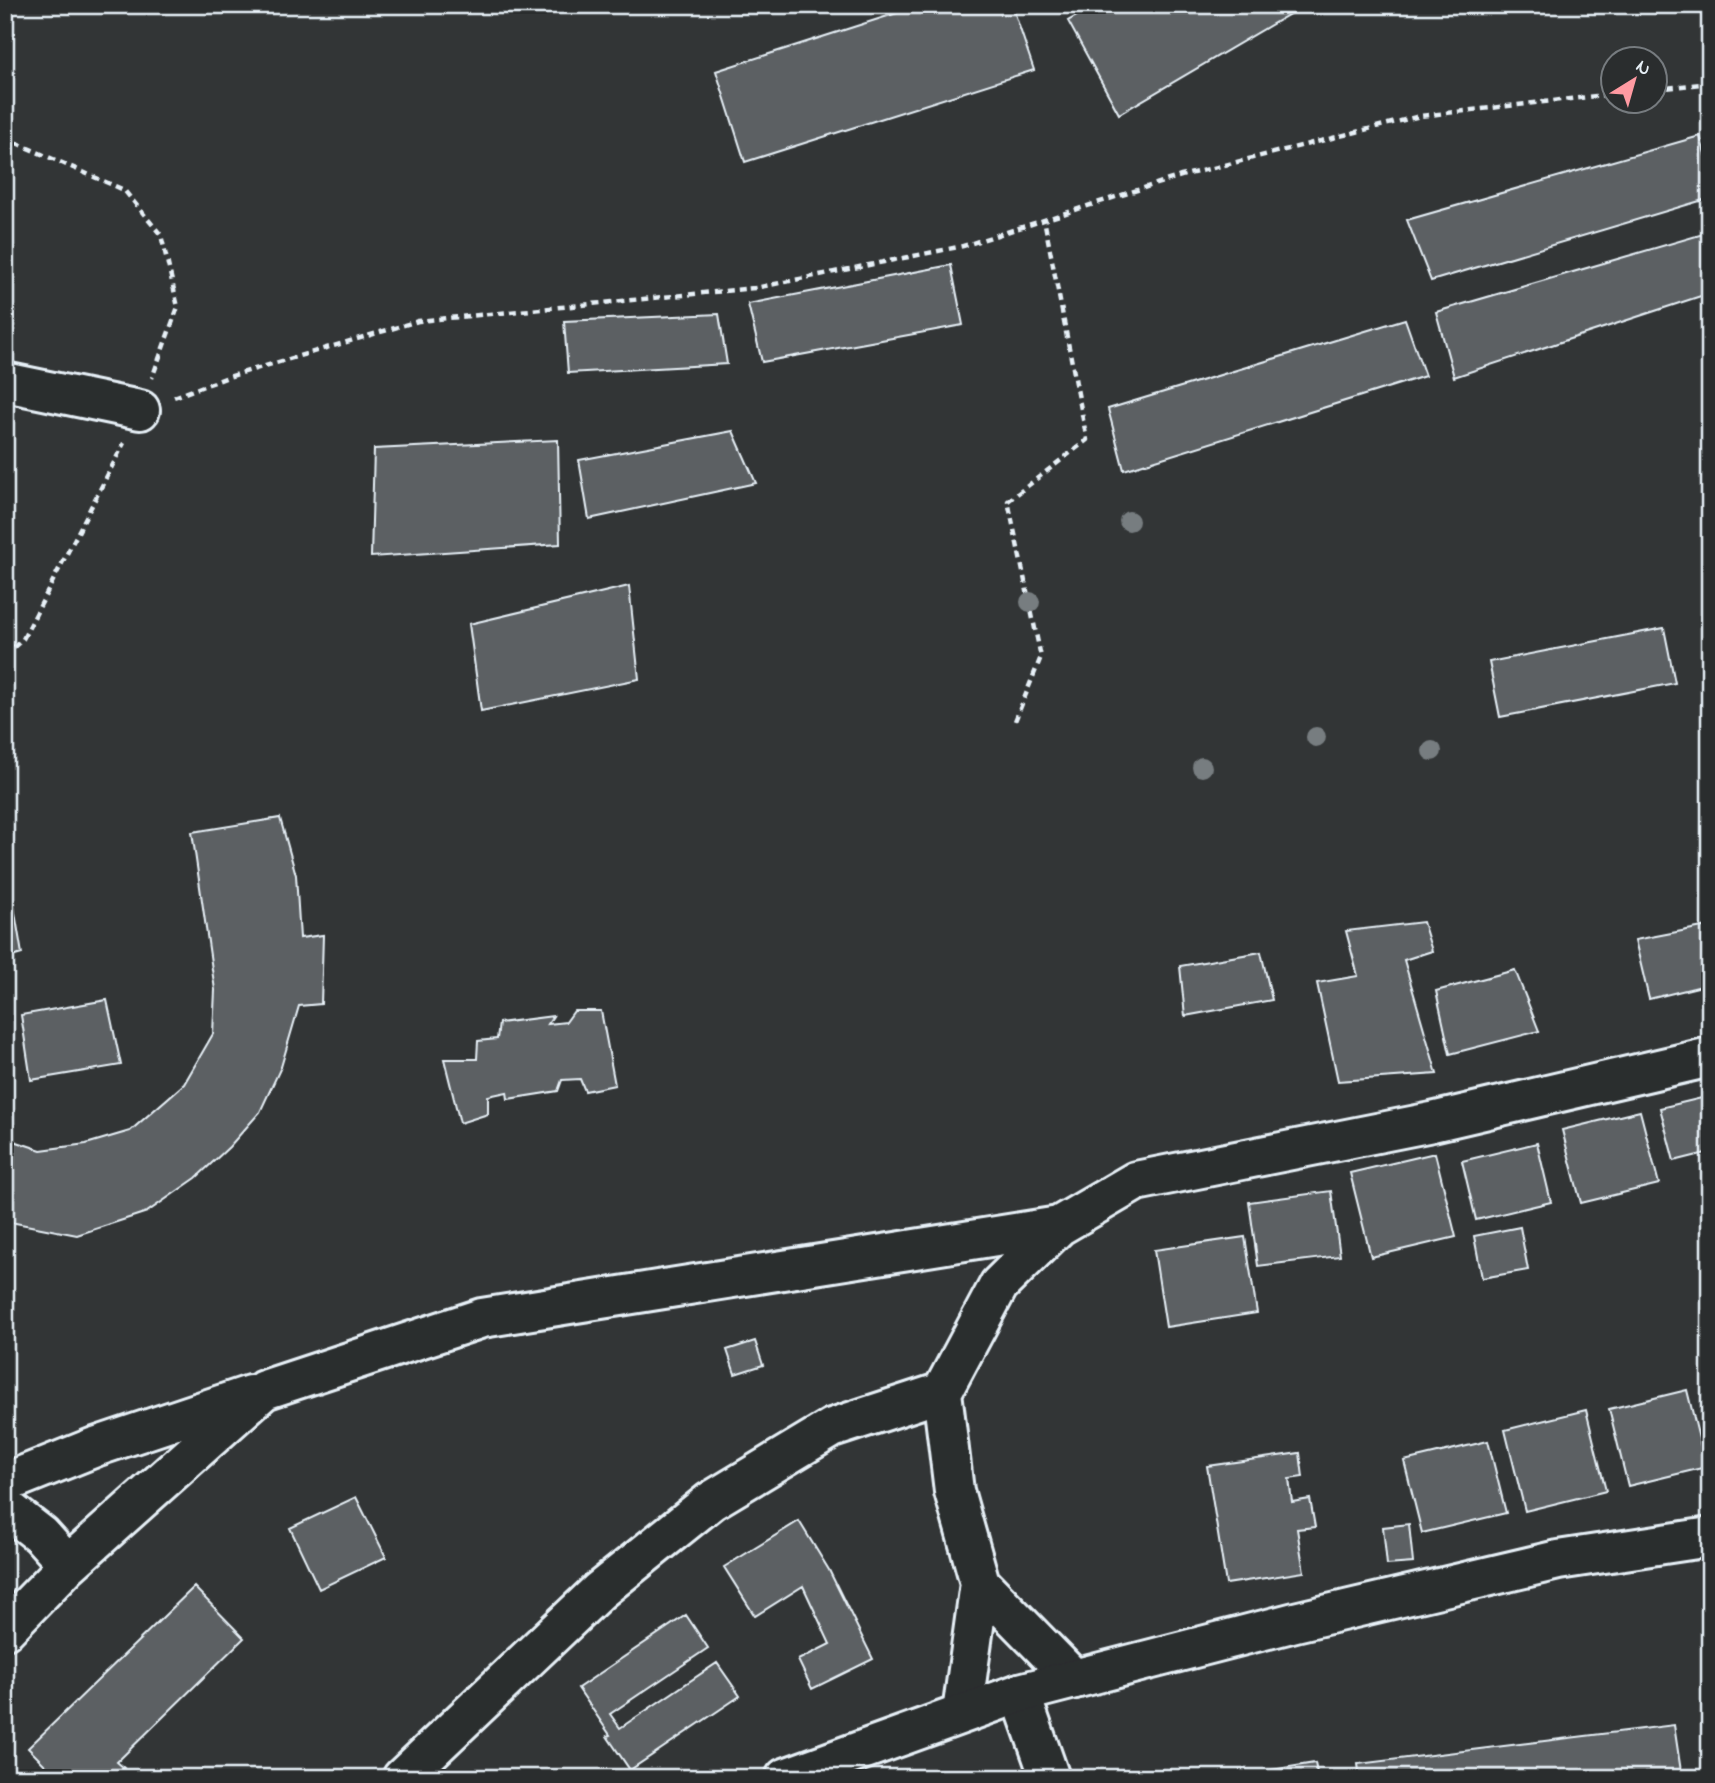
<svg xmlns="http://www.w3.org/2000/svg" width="1715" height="1783" viewBox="0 0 1715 1783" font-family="'Indie Flower',sans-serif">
<rect width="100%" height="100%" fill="#323536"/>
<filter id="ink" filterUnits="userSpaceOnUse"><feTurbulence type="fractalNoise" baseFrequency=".0143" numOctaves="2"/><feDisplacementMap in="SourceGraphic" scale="14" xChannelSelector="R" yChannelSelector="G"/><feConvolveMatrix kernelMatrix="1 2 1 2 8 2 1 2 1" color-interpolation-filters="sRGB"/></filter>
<g filter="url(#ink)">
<path fill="#5c6063" stroke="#e8f1f8" stroke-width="2" d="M922,5H1012L1034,70L745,162L716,71Z
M1096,5H1305L1119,114L1068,21Z
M1700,136L1710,171V198L1431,281L1407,220Z
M1710,232V293L1454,377L1436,312Z
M951,265L963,325L762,362L748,304Z
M719,314L727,364L568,373L564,321Z
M1405,319L1425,376L1124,470L1108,409Z
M733,431L756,483L589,519L579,460Z
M558,440L560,544L371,557L374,449Z
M629,586L639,679L481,711L469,624Z
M1664,628L1675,683L1500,717L1489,662Z
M280,818L296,875L300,938L323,935L321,1004L299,1006L281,1067L260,1112L229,1147L196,1178L147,1212L77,1235L5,1221V1138L41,1150L86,1144L130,1131L184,1084L213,1034L215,990L192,832Z
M9,877L22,954L5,959V878Z
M1423,922L1432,951L1404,960L1437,1074L1338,1081L1317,983L1358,976L1346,931Z
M1708,926L1710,984L1649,999L1635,940Z
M1261,952L1272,1000L1185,1016L1180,966Z
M1515,970L1539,1031L1450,1054L1436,991Z
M107,1000L121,1065L31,1080L21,1015Z
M574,1011H601L615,1085L585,1091L580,1079L562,1080L558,1091L508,1099L507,1092L488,1096V1114L460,1123L444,1059H477L478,1041L497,1039L499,1023L553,1016L548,1024L566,1022Z
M1710,1096V1152L1674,1161L1660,1108Z
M1640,1111L1659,1184L1581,1203L1562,1130Z
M1537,1143L1551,1202L1476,1220L1462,1161Z
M1435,1153L1456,1237L1371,1257L1350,1173Z
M1331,1191L1340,1256L1258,1266L1249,1202Z
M1520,1227L1528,1270L1482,1278L1474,1236Z
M1245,1237L1257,1313L1166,1327L1154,1250Z
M755,1341L763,1365L735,1374L727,1350Z
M1687,1390L1706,1467L1628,1486L1609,1409Z
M1586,1410L1606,1491L1525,1511L1505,1430Z
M1488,1441L1506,1513L1422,1533L1404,1461Z
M1300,1453L1303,1477L1289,1479L1292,1502L1310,1499L1315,1527L1297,1529L1304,1572L1226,1584L1207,1466Z
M356,1497L386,1557L319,1589L290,1528Z
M799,1521L829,1570L873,1659L812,1689L798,1660L830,1644L803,1586L755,1616L724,1567Z
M1409,1524L1413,1563L1387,1565L1383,1527Z
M194,1587L244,1638L117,1762L124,1768L114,1778H58L28,1748Z
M686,1615L708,1648L610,1714L620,1728L717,1663L740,1696L630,1770L607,1736L610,1735L578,1688Z
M1674,1725L1682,1778H1360L1358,1764Z
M1315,1763L1318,1778H1272L1271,1770Z"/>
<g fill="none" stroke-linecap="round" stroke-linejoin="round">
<g stroke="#e8f1f8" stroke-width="44">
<path id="minor" d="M5,382L140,410
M942,1392L954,1491L980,1583L962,1713
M5,1483L95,1447L250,1395
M5,1507L41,1535L68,1565
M980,1583L1074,1679
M5,1630L68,1565L264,1390L482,1318L1059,1226
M1020,1693L1050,1778
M402,1778L599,1591L711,1501L832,1428L942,1392L999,1285L1059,1226L1136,1181L1432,1122L1710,1057"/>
</g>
<g stroke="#e8f1f8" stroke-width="44">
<path id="trunk" d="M785,1778L1020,1693L1295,1622L1558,1560L1710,1537"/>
</g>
<path stroke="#e8f1f8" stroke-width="4.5" stroke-dasharray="7 5" stroke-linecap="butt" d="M1656,89L1710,83
M5,138L124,190L161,235L178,307L152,378
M174,397L228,377L418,321L755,288L963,246L1181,176L1420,116L1614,94
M5,655L23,639L124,443
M1015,721L1041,657L1008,501L1087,440L1044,219"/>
<use href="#minor" stroke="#2a2d2e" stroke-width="38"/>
<use href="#trunk" stroke="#2a2d2e" stroke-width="38"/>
</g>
<g fill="#777d80">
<circle cx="1129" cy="521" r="10"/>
<circle cx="1030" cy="602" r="10"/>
<circle cx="1316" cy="737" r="10"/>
<circle cx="1432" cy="751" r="10"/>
<circle cx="1202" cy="767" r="10"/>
</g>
</g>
<rect width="1715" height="1783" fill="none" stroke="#2a2d2e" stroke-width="28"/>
<rect x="14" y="14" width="1687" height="1755" fill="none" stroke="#e8f1f8" stroke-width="2.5" filter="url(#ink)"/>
<g transform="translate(1634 80) rotate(37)"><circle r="33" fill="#2a2d2e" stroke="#767b7f" stroke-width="2"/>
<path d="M0-5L12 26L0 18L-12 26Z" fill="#ff9aa2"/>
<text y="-10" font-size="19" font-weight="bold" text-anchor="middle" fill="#e8f1f8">N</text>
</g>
</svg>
